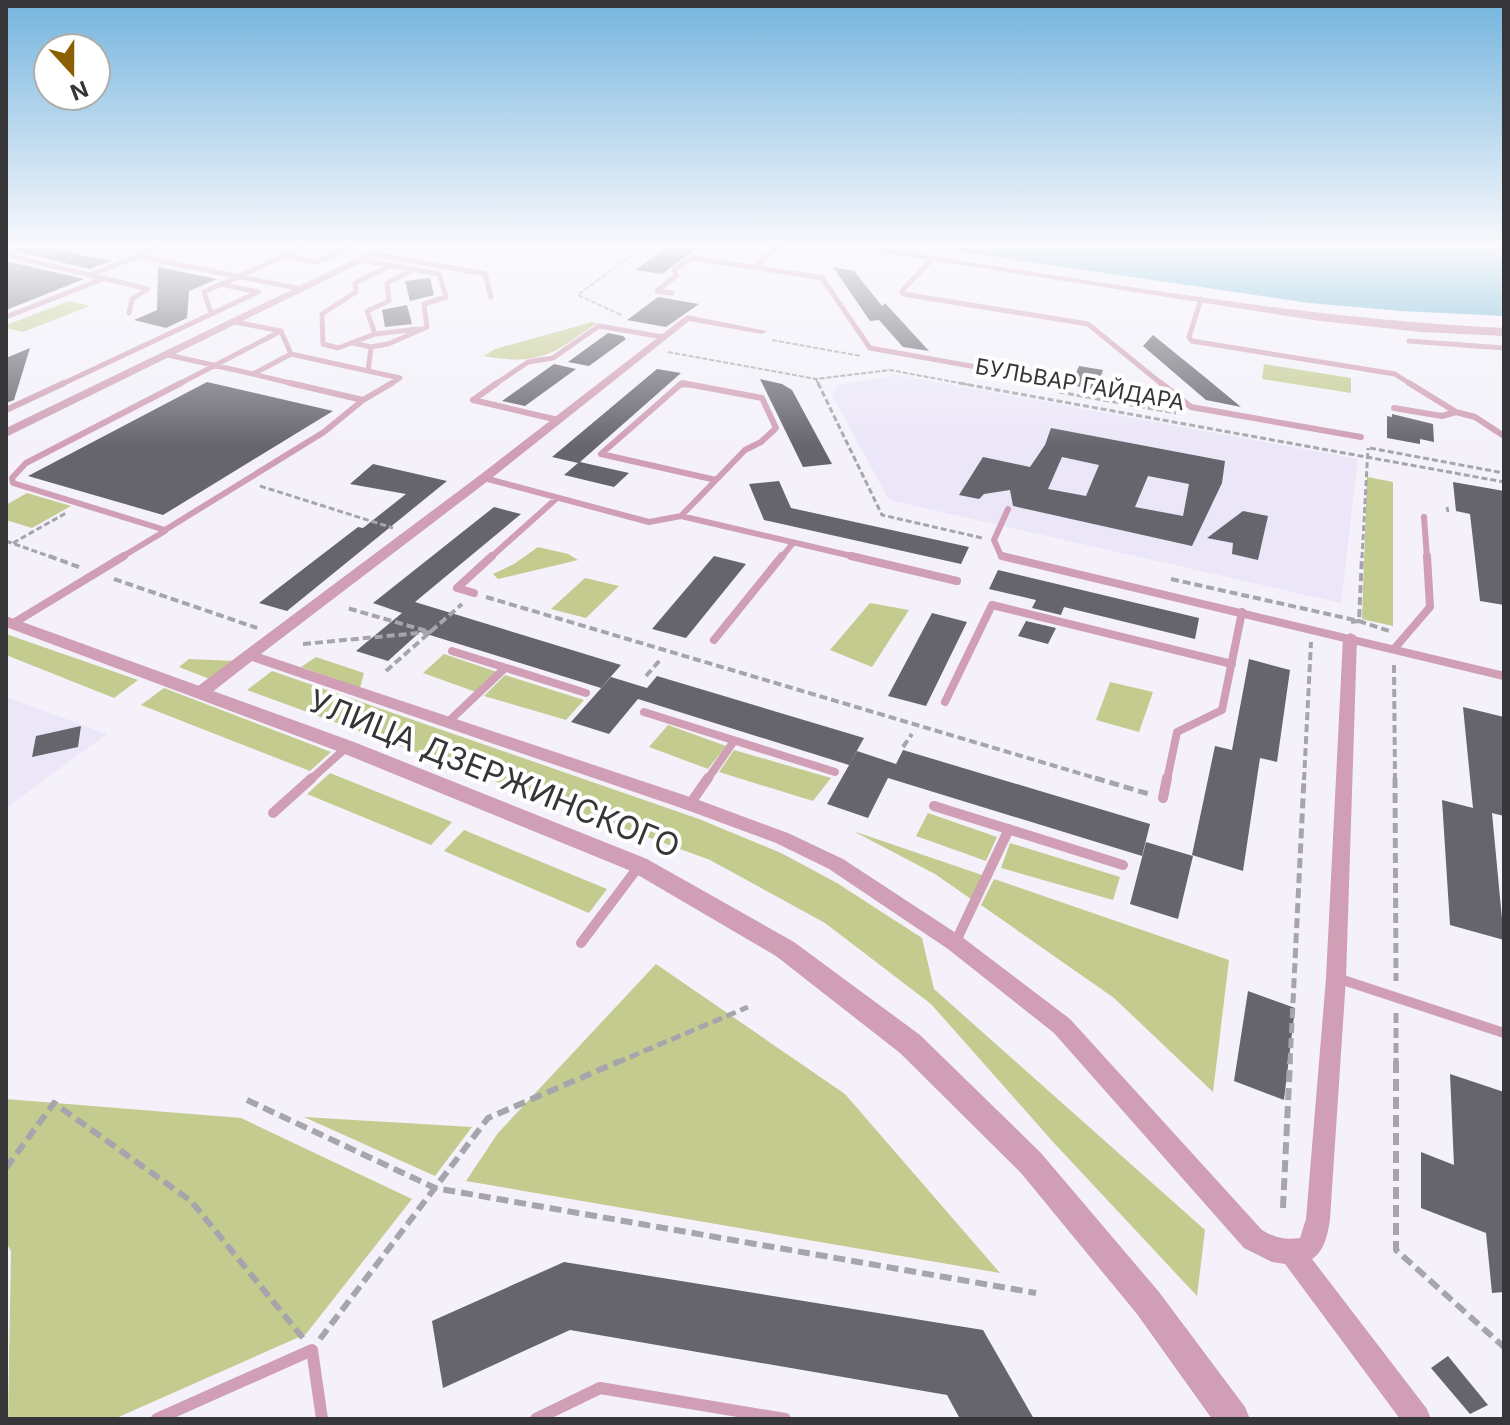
<svg xmlns="http://www.w3.org/2000/svg" width="1510" height="1425" viewBox="0 0 1510 1425" font-family="Inter,sans-serif">
<rect width="100%" height="100%" fill="#f4f1fa"/>
<path fill="#ece7f8" d="M898,375L1358,459L1341,603L889,500L832,395L839,385Z
M6,697L107,734L6,808Z"/>
<path fill="#c4cb8f" d="M69,301L90,306L23,332L6,328V325Z
M592,322L597,323C553,354 540,366 484,356L495,349Z
M1264,364L1351,378V393L1262,379Z
M1367,477L1393,482V626L1362,619Z
M27,493L71,506L32,528L6,520V505Z
M538,547L568,554L578,560L498,579L493,574L514,564Z
M585,578L619,586L586,618L551,609Z
M870,603L909,610L872,667L830,650Z
M6,634L138,680L114,698L6,655Z
M444,654L497,672L476,692L423,673Z
M316,657L364,673L360,688L301,667Z
M189,659L234,661L212,680L179,667Z
M272,671L699,819L781,853L837,883L922,938L934,989L1205,1230L1197,1296L1054,1143L931,1004L825,923L710,860L247,690Z
M505,675L584,700L566,720L484,696Z
M1110,682L1153,692L1139,732L1096,720Z
M164,688L331,752L310,771L141,705Z
M668,725L726,746L708,769L649,747Z
M734,750L831,778L813,801L719,772Z
M330,773L452,822L431,845L307,794Z
M928,813L997,837L986,861L916,836Z
M464,830L607,889L589,913L444,851Z
M853,831L982,875L971,899L935,874Z
M1010,843L1120,877L1113,900L1001,868Z
M994,879L1229,960L1213,1092L1114,998L981,905Z
M656,964L845,1094L1000,1273L466,1181L498,1133Z
M6,1099L241,1118L412,1199L306,1334L114,1419H8L11,1251L6,1242Z
M304,1117L472,1127L435,1176Z"/>
<path fill="#69b6d0" d="M935,248H1504V316L1402,311L1309,303Z"/>
<path fill="#66646c" fill-rule="evenodd" d="M17,248H47L111,261L90,269L10,250Z
M666,248H697L662,274L635,270Z
M6,261L84,279L6,310Z
M158,267L217,279L189,291L187,318L166,328L134,320L157,310Z
M833,267L854,271L882,306L885,303L929,351L903,347L879,320L870,321Z
M430,278L434,295L410,301L405,281Z
M658,297L699,304L666,327L627,320Z
M407,305L412,324L385,327L382,310Z
M608,333L623,336L626,339L589,366L568,362Z
M1153,335L1206,378L1241,407L1206,400L1143,346Z
M30,348L14,400L6,403V358Z
M554,364L576,369L525,406L502,401Z
M1079,366L1103,370L1096,390L1071,385Z
M657,369L681,373L580,462L629,473L614,487L564,475L578,463L552,457Z
M760,379L782,384L792,390L832,464L803,467Z
M207,382L333,411L163,515L28,476Z
M1392,414L1433,424L1434,442L1420,439V444L1387,438V416L1392,417Z
M1051,428L1225,461L1222,483L1192,546L1013,506L1010,490L984,494L979,499L959,495L983,457L1030,467L1045,445ZM1062,457L1099,465L1086,496L1048,489ZM1148,476L1189,484L1183,516L1135,507Z
M373,464L447,481L287,611L259,603L358,527L363,528L406,494L350,484Z
M779,481L791,508L969,547L961,564L764,520L749,484Z
M1453,482L1504,491V605L1480,601L1470,514L1456,511Z
M494,507L521,514L415,602L621,665L601,688L420,632L388,661L356,651L402,613L373,603Z
M1243,511L1268,516L1258,560L1232,554L1233,543L1207,538Z
M714,556L746,564L686,638L652,629Z
M998,570L1199,618L1195,639L1064,607L1061,615L1032,608L1036,600L989,589Z
M932,613L967,622L926,706L888,696Z
M1026,621L1056,628L1048,644L1018,636Z
M1249,659L1290,670L1277,762L1260,758L1243,871L1192,855L1215,746L1232,750Z
M657,676L864,738L849,765L638,699L609,734L571,722L611,677L647,688Z
M1463,707L1504,717V816L1492,813L1504,940L1450,925L1442,800L1473,808Z
M81,726L78,747L32,757L36,736Z
M903,750L1150,824L1142,856L888,778L868,818L827,804L857,751L896,764Z
M1146,842L1193,856L1178,919L1130,904Z
M1248,991L1295,1008L1284,1100L1234,1081Z
M1450,1074L1504,1092V1292L1492,1293L1486,1233L1421,1208V1152L1454,1165Z
M564,1262L983,1330L1034,1419H960L947,1395L570,1330L443,1388L432,1321Z
M1448,1356L1488,1405L1470,1414L1431,1368Z"/>
<g fill="none" stroke-linecap="round" stroke-linejoin="round">
<path stroke="#a7a5ab" stroke-width="2" stroke-dasharray="5 2" stroke-linecap="butt" d="M621,315L578,295L641,248
M772,340L861,356
M668,352L816,379L890,370L970,385
M816,379L819,385"/>
<path stroke="#a7a5ab" stroke-width="3" stroke-dasharray="6 3" stroke-linecap="butt" d="M818,383L882,515L982,538
M959,383L1504,482
M1059,392L1176,413
M1370,448L1504,473
M260,486L393,528
M1447,507L1448,512
M6,541L54,558
M13,543L66,513
M1362,558L1368,448"/>
<path stroke="#a7a5ab" stroke-width="4" stroke-dasharray="8 4" stroke-linecap="butt" d="M49,556L79,567
M114,579L257,628
M1171,579L1359,621L1392,632
M486,597L1102,780
M1351,622L1359,621L1362,556
M303,644L430,632L347,608
M1394,665L1395,780
M386,671L462,604
M646,676L660,660
M903,747L912,734
M1304,780L1311,642"/>
<path stroke="#a7a5ab" stroke-width="5" stroke-dasharray="10 5" stroke-linecap="butt" d="M1095,778L1149,794
M1395,778L1396,981
M1396,1013V1063
M616,1063L748,1007
M1290,1063L1304,778"/>
<path stroke="#a7a5ab" stroke-width="6" stroke-dasharray="12 6" stroke-linecap="butt" d="M1396,1061V1250L1504,1347
M247,1100L435,1188L1036,1293
M6,1168L54,1103L191,1201L303,1338
M1283,1208L1290,1061
M320,1339L488,1118L620,1061"/>
<path stroke="#d09fb5" stroke-width="5" d="M302,248L284,256L316,262L347,248
M777,248L753,267L822,278L870,348L1054,381
M374,254L485,274L491,297
M6,255L148,289L132,299L129,313
M137,256L301,289
M932,259L902,291L903,294L1088,324L1163,385
M362,260L439,274L446,297L424,304L427,327L388,344L371,347
M392,265L355,283L356,292L322,314L323,344L338,348L375,334L367,311L389,301L387,283L414,269
M93,274L158,248
M221,284L258,292
M672,293L657,291L677,275L674,270L692,258L753,267
M1201,299L1189,337L1192,341L1395,374L1412,385
M211,313L204,292L284,256
M6,317L105,278
M235,322L281,331
M281,331L291,354L400,378L389,385
M375,334L418,329
M1409,341L1504,348
M353,343L371,347L368,371
M291,354L253,374L298,385
M168,355L253,374
M60,385L258,292
M177,385L281,331
M494,385L528,362L553,358L599,326L663,337
M680,385H691"/>
<path stroke="#d09fb5" stroke-width="6" d="M181,383L26,463L12,478L13,483L165,530L324,432L363,400L392,383
M290,383L363,400
M497,383L473,400L558,420
M1161,383L1191,407L1361,437
M1409,383L1456,412L1475,417L1504,436
M1394,408L1442,416L1456,412
M6,410L64,383
M601,454L682,383L762,398L776,428L761,442L745,450L716,480
M601,454L716,480L681,516
M484,478L649,522L681,516L860,558
M1008,509L994,540L1001,556L1010,558
M1424,517L1427,558
M120,558L165,531
M490,558L557,498
M781,558L793,543"/>
<path stroke="#d09fb5" stroke-width="8" d="M851,556L957,581
M1002,556L1504,676
M474,593L457,588L492,556
M12,624L124,556
M714,640L782,556
M1394,649L1430,607L1427,556
M452,651L586,693
M945,702L992,605L1232,664
M644,712L835,772
M447,723L505,668
M310,780L347,747
M707,780L734,741
M1167,780L1177,732L1222,710L1242,612"/>
<path stroke="#d09fb5" stroke-width="10" d="M1163,798L1167,778
M690,804L708,778
M934,806L1123,865
M273,813L312,778
M581,943L639,866
M955,943L1009,829
M1337,978L1504,1033"/>
<path stroke="#d09fb5" stroke-width="12" d="M157,1419L312,1350L322,1419
M536,1419L600,1388L785,1419"/>
<path fill="#d09fb5" fill-rule="evenodd" d="M687,315L767,331L762,334L689,321L488,481L261,654L696,799L788,833L843,859L962,937L1070,1019L1262,1230C1275,1238 1285,1240 1300,1238L1306,1219L1326,978L1343,638L1350,633L1355,635L1357,638L1346,978L1330,1219C1328,1233 1325,1251 1312,1259L1427,1409L1431,1419H1400L1285,1264L1272,1262L1244,1248L1054,1033L948,949L829,869L776,843L684,809L252,661L206,697H194L192,693L194,689L480,475Z"/>
<path fill="#d09fb5" fill-rule="evenodd" d="M378,248H391L6,437V428Z
M853,248H878C1086,279 1294,318 1504,328V336L1421,332L1320,321Z
M6,616L354,742L647,859L794,942L920,1035L1041,1153L1159,1292L1245,1407L1250,1419H1212L1137,1314L1021,1173L900,1053L776,956L631,871L340,752L6,627Z"/>
</g>
<linearGradient id="sky" x2="0" y2="1"><stop stop-color="#75b5de"/><stop offset="0.55" stop-color="#faf9fd"/><stop offset="1" stop-color="#faf9fd" stop-opacity="0"/></linearGradient>
<rect width="1510" height="447" fill="url(#sky)"/>
<g text-anchor="middle" stroke-width="8" stroke-linejoin="round" paint-order="stroke">
<g font-size="22" fill="#363538" stroke="#fff">
<text transform="translate(1080 384) rotate(10)" y="8">БУЛЬВАР ГАЙДАРА</text>
</g>
<g font-size="32" fill="#363538" stroke="#fff">
<text transform="translate(494 774) rotate(22)" y="11">УЛИЦА ДЗЕРЖИНСКОГО</text>
</g>
</g>
<rect width="1510" height="1425" fill="none" stroke="#363538" stroke-width="16"/>
<g transform="translate(72 72) rotate(159)"><circle r="38" fill="#ffffff" stroke="#afaeaf" stroke-width="2"/>
<path d="M0-6L14 30L0 20L-14 30Z" fill="#8b6002"/>
<text y="-12" font-size="22" font-weight="bold" text-anchor="middle" fill="#363538">N</text>
</g>
</svg>
